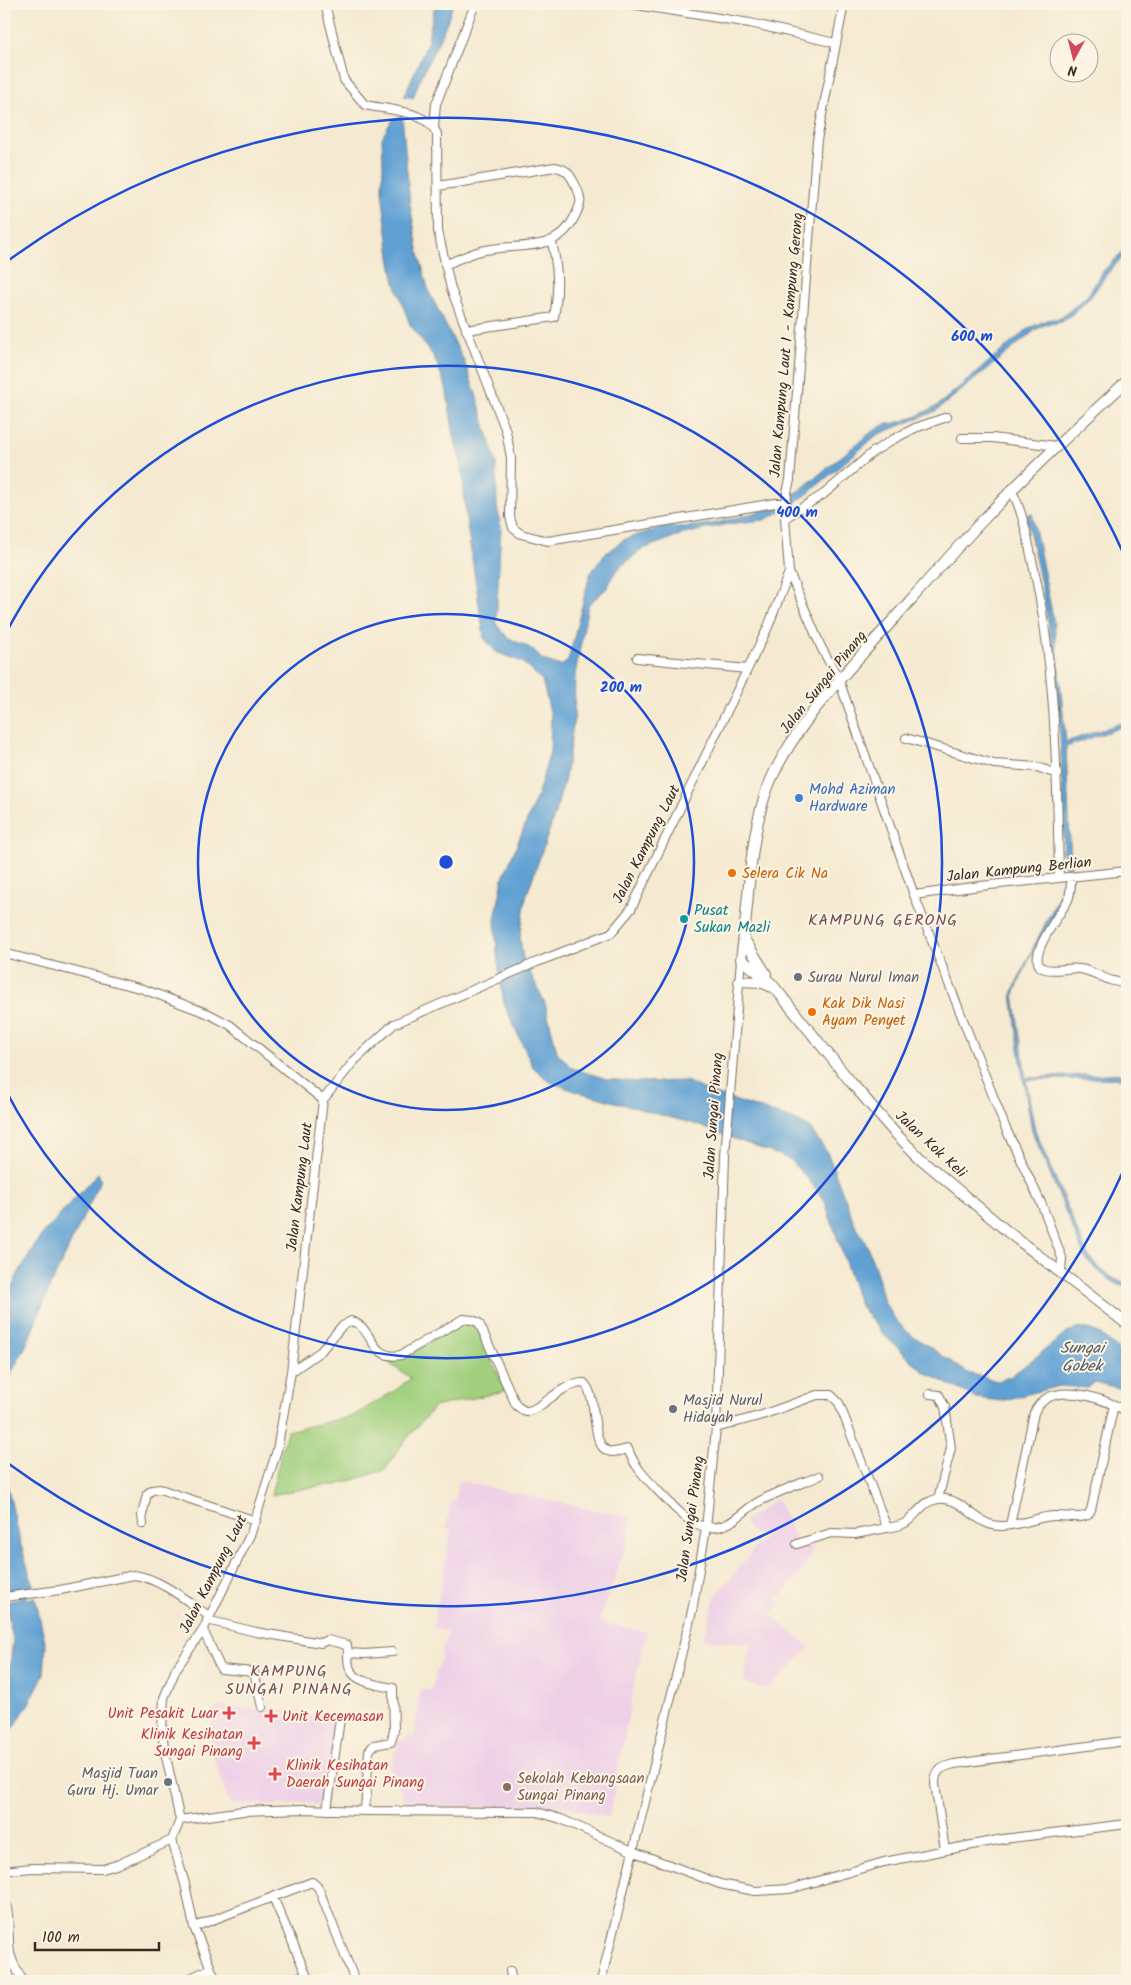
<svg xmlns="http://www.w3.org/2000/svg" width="1131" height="1985" viewBox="0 0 1131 1985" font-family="Kalam,sans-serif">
<rect width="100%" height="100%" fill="#fcf5e5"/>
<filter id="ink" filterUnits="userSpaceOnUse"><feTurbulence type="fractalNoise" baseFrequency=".02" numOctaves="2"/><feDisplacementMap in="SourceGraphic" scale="10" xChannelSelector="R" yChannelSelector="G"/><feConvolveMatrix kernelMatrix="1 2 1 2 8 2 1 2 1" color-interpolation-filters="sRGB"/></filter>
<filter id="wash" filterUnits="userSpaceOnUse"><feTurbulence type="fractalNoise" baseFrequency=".0096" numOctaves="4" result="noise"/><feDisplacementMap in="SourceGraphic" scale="20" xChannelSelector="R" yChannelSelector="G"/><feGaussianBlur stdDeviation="1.12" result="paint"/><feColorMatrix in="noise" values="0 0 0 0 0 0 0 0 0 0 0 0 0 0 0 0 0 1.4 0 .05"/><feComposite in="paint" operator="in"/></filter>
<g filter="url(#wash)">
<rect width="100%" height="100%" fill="#f5ead1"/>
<path fill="#eed0e7" d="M459,1481L631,1518L626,1545L599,1622L647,1632L636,1675L609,1818L568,1807H408L390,1767L399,1741L414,1736L420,1689L431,1691L448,1632L433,1628L451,1530L446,1528L451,1501H455Z
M777,1499L799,1547H814L800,1575L776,1600L780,1606L770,1615L810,1647L768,1689L744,1683L750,1643L703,1640L715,1597L767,1533L754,1534L743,1522Z
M218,1707L271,1710L338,1718L326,1805H316L309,1802L297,1803L292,1805L230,1804L209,1745L213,1711Z"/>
<path fill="#a1d07e" stroke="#6e7d4e" d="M467,1323L474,1325L479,1330L505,1391L434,1407L404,1442L385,1470L337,1485H324L271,1495L287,1431L353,1416L396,1390L411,1378L390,1364L457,1326Z"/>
<path fill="#60a1d3" stroke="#4e6678" d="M437,4H453C444,37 424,65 413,98L404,96L427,44L434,9Z
M402,115L410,205L419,254L429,292L464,361L476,394L496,462L497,507L501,526L496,624L507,637L532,649L543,660L561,666L568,661L590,574L605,554L623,540L662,527H687L716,523L773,508L800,490L874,430L886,424L896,423L915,417L937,406L1029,328L1047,320L1061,318L1088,295L1104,270L1127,248V252L1107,274L1090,298L1076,311L1062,322L1044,325L1034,331L936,411L877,435L805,496L778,513L764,520L728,524L680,535L643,549L621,566L612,577L608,587L588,605L575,675L574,720L565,778L555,814L526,897L520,938L523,958L545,1003L557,1052L572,1068L607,1079L638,1082L686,1081L712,1093L795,1120L810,1128L828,1154L854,1222L867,1245L878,1277L884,1302L895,1319L906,1331L968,1373L997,1381L1010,1377L1068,1332C1093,1320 1109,1342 1127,1358V1390L1094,1382L1088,1388L1059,1386L1001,1401L977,1398L924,1372L885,1336L860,1306L825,1202L808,1179L789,1159L694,1124L575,1091L550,1082L533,1067L504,1004L497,954L495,920L503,878L538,794L550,751L551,716L542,680L522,662L496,652L484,638L466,518L462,466L455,442L446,387L434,357L410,325L395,283L390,257L382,191L383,166L382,138L389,125L394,119Z
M1032,513L1054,623L1066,742L1127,721V725L1066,747L1071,868L1066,872L1064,858C1062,793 1062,727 1054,663C1048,613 1037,564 1026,516Z
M1065,889L1067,894L1030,957L1014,994L1026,1078L1127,1073V1078L1026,1080L1035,1130L1087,1254C1099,1269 1109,1278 1127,1284V1288C1109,1282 1098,1271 1085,1258L1032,1131L1022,1071L1012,994L1029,956L1061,892Z
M98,1173L101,1180L49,1289L26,1346L4,1386V1306L18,1274L40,1237Z
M4,1471L21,1545L34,1588L25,1589L27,1599L35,1597L46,1646L44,1674L31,1700L11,1732L4,1739V1682L10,1666L13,1639L5,1602L20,1599L18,1590L4,1592Z"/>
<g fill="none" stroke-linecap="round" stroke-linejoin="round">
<path stroke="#60a1d3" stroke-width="9" d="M1065,889L1066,883"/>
</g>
</g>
<g filter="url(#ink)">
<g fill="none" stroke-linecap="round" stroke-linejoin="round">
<g stroke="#7c6d5d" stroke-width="10">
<path id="street" d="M325,4L344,80L365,105C388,110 427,110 437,134L438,231L451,289L506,431L511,458L510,517L513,528L521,534L548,541L775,503H786
M630,4L750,23L835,43
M844,4L817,140L815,164L790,480L787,492L785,518L789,572L821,647L839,680L914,895L1006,1129L1042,1205L1056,1242L1062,1258L1061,1272
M434,127L436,104L475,4
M438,186L555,167C568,169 570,175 576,186C583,201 581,204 574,218C555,257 512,241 477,252C467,255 456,260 445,265
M466,330L554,317C559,289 558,270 552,242
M962,438H992L1057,446
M1012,491C1023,513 1027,536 1032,560C1056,664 1057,772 1059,878
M785,518L824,494L873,452L894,439L915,428L947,417
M637,658L747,669
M906,738L994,764L1037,767L1057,774
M1071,877C1071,885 1071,893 1068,900C1062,912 1021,963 1045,969C1056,972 1068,967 1080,969C1096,971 1107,983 1127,983
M914,895L980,886L1127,871
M4,953L143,989L209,1014L230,1025L323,1100
M291,1372L321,1351L341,1327L351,1321C374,1327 369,1361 401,1355L463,1319L473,1320L479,1323L516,1405C520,1408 523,1411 527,1411C541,1411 560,1383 584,1383C600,1398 588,1450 612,1452C617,1452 623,1450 628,1449C635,1469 650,1482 664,1497C681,1515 702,1537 729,1523C740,1517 748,1507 760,1501C779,1491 800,1484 819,1476
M930,1394L939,1395L945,1407L951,1448L938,1499
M716,1428L762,1415L817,1395H831L839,1403L887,1528C893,1527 900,1526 905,1523C917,1516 922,1500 939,1499C960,1497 972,1518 989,1524C1007,1531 1035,1517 1053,1516C1065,1515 1077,1520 1088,1515L1091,1510L1114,1405
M143,1524L142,1515L147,1494L152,1490L160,1489L256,1521
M1010,1525L1034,1413C1049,1378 1102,1398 1127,1411
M797,1544L831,1533L855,1534L887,1528
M4,1597L60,1590L134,1575C160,1578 188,1602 209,1616
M207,1620L256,1632L321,1643L327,1640L347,1645L348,1653L365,1654L392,1652
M203,1630L221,1669L254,1672L262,1707
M348,1653C348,1657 348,1665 350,1669C356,1683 379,1685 393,1688L394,1731L391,1742L374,1745L369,1751L365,1811
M327,1810L340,1719
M180,1820L243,1811L304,1809L365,1811L537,1812L561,1819L632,1851L720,1884L755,1891L790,1889L884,1862L1003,1839L1127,1824
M945,1850L935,1784C935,1770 942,1767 954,1764L1125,1741
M4,1871L31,1868L103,1869L119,1864L172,1840
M273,1897L309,1981
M4,1898C11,1915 7,1935 10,1953C12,1963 18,1972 23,1981
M194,1927L312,1882L318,1887L355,1981
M510,1971L512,1981
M184,1981L210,1969
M216,1981L194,1927L185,1884L172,1840L180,1820L164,1748L162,1728L164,1698L176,1669L203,1630L251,1533L277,1450L291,1372L323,1100L354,1061L394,1024L537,962L611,933L631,909L768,627L789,572
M284,1981L306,1975
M601,1981L692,1611L706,1528L716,1428L725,1156L741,959"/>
</g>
<g stroke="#7c6d5d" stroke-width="12">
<path id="secondary" d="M1127,381C1078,426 1029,471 983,520C949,556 917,593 884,630C842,676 783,738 764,798C748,850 749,906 741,959L771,983L850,1081L894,1132L921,1159L1008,1232L1127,1324
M744,939L766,974
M739,981L760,982L772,987"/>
</g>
<use href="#street" stroke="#fff" stroke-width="8"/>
<use href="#secondary" stroke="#fff" stroke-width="10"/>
</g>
</g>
<g fill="none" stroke="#1d4ed8" stroke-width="2.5">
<circle cx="446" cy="862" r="248"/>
<path d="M4 637A496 496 0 1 1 4 1087"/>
<path d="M1126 1165A744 744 0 0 1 9 1464M9 260A744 744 0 0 1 1126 559"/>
</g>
<circle fill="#3f7fe0" stroke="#fcf5e5" stroke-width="2" cx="799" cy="798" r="5"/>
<g fill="#e8710a" stroke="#fcf5e5" stroke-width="2">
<circle cx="732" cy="873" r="5"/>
<circle cx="812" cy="1012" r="5"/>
</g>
<circle fill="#0f9aa8" stroke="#fcf5e5" stroke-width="2" cx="684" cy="919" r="5"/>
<g fill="#6b7280" stroke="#fcf5e5" stroke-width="2">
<circle cx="798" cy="977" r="5"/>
<circle cx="673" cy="1409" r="5"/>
<circle cx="168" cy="1782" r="5"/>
</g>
<g fill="#e0444e" stroke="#fcf5e5" stroke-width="2">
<path d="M226.5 1705.5h5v5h5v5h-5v5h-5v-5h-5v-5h5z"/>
<path d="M268.5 1708.5h5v5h5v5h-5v5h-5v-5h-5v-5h5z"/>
<path d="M251.5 1735.5h5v5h5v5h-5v5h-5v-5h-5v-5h5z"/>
<path d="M272.5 1766.5h5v5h5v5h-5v5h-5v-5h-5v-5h5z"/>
</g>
<circle fill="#8d6e63" stroke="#fcf5e5" stroke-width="2" cx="507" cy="1787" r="5"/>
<g text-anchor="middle" stroke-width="4" stroke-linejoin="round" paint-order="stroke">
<g font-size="15" fill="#3b2a1e" stroke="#fcf5e5">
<text transform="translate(786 345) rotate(-85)" y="5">Jalan Kampung Laut 1 - Kampung Gerong</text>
<text transform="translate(823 682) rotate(-51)" y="5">Jalan Sungai Pinang</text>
<text transform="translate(646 844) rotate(-63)" y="5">Jalan Kampung Laut</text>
<text transform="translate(1019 869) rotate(-6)" y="5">Jalan Kampung Berlian</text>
<text transform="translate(713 1116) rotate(-86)" y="5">Jalan Sungai Pinang</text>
<text transform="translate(931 1144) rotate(43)" y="5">Jalan Kok Keli</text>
<text transform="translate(299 1187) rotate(-83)" y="5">Jalan Kampung Laut</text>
<text transform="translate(690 1519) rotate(-82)" y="5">Jalan Sungai Pinang</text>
<text transform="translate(213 1574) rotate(-63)" y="5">Jalan Kampung Laut</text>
</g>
<g font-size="15" fill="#366cbe" stroke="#fcf5e5" text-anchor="start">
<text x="809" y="794">Mohd Aziman<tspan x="809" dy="17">Hardware</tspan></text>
</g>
<g font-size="15" fill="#c56008" stroke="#fcf5e5" text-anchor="start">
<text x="742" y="878">Selera Cik Na</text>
<text x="822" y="1008">Kak Dik Nasi<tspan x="822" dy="17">Ayam Penyet</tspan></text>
</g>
<g font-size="15" fill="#0d838f" stroke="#fcf5e5" text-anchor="start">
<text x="694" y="915">Pusat<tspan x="694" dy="17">Sukan Mazli</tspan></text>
</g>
<g font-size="15" fill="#5b616d" stroke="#fcf5e5" text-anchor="start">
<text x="808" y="982">Surau Nurul Iman</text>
<text x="683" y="1405">Masjid Nurul<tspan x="683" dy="17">Hidayah</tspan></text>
<text x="158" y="1778" text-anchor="end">Masjid Tuan<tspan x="158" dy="17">Guru Hj. Umar</tspan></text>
</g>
<g font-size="15" fill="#be3a42" stroke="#fcf5e5" text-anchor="end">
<text x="218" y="1718">Unit Pesakit Luar</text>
<text x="282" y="1721" text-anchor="start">Unit Kecemasan</text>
<text x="243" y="1739">Klinik Kesihatan<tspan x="243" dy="17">Sungai Pinang</tspan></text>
<text x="286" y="1770" text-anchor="start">Klinik Kesihatan<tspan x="286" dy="17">Daerah Sungai Pinang</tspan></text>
</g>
<g font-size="15" fill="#785e54" stroke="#fcf5e5" text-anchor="start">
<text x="517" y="1783">Sekolah Kebangsaan<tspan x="517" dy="17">Sungai Pinang</tspan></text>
</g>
<g font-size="16" letter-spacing="1" fill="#734e54" stroke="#fcf5e5">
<text x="883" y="925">KAMPUNG GERONG</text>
<text x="289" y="1676">KAMPUNG<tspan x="289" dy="18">SUNGAI PINANG</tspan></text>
</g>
<g font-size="16" font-style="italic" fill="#4a5a66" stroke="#fcf5e5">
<text x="1082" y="1353">Sungai<tspan x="1082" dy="18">Gobek</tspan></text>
</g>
</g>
<circle cx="446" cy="862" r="8" fill="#1d4ed8" stroke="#fcf5e5" stroke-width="2.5"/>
<g font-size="15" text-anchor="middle" font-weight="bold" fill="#1d4ed8" stroke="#fcf5e5" stroke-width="4" stroke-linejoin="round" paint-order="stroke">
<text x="972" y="341">600 m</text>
<text x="797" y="517">400 m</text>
<text x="621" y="692">200 m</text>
</g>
<rect width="1131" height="1985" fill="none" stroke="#fcf5e5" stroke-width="20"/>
<g transform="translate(1074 58) rotate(187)"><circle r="24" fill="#fcf5e5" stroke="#afa495"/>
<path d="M0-4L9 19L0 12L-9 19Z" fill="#d1495b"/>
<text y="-8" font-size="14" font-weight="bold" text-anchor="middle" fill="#3b2a1e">N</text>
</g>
<path d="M35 1942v8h124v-8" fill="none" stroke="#3b2a1e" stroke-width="2.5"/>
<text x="42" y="1942" font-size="15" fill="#3b2a1e" stroke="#fcf5e5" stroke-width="4" paint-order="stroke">100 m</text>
</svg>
